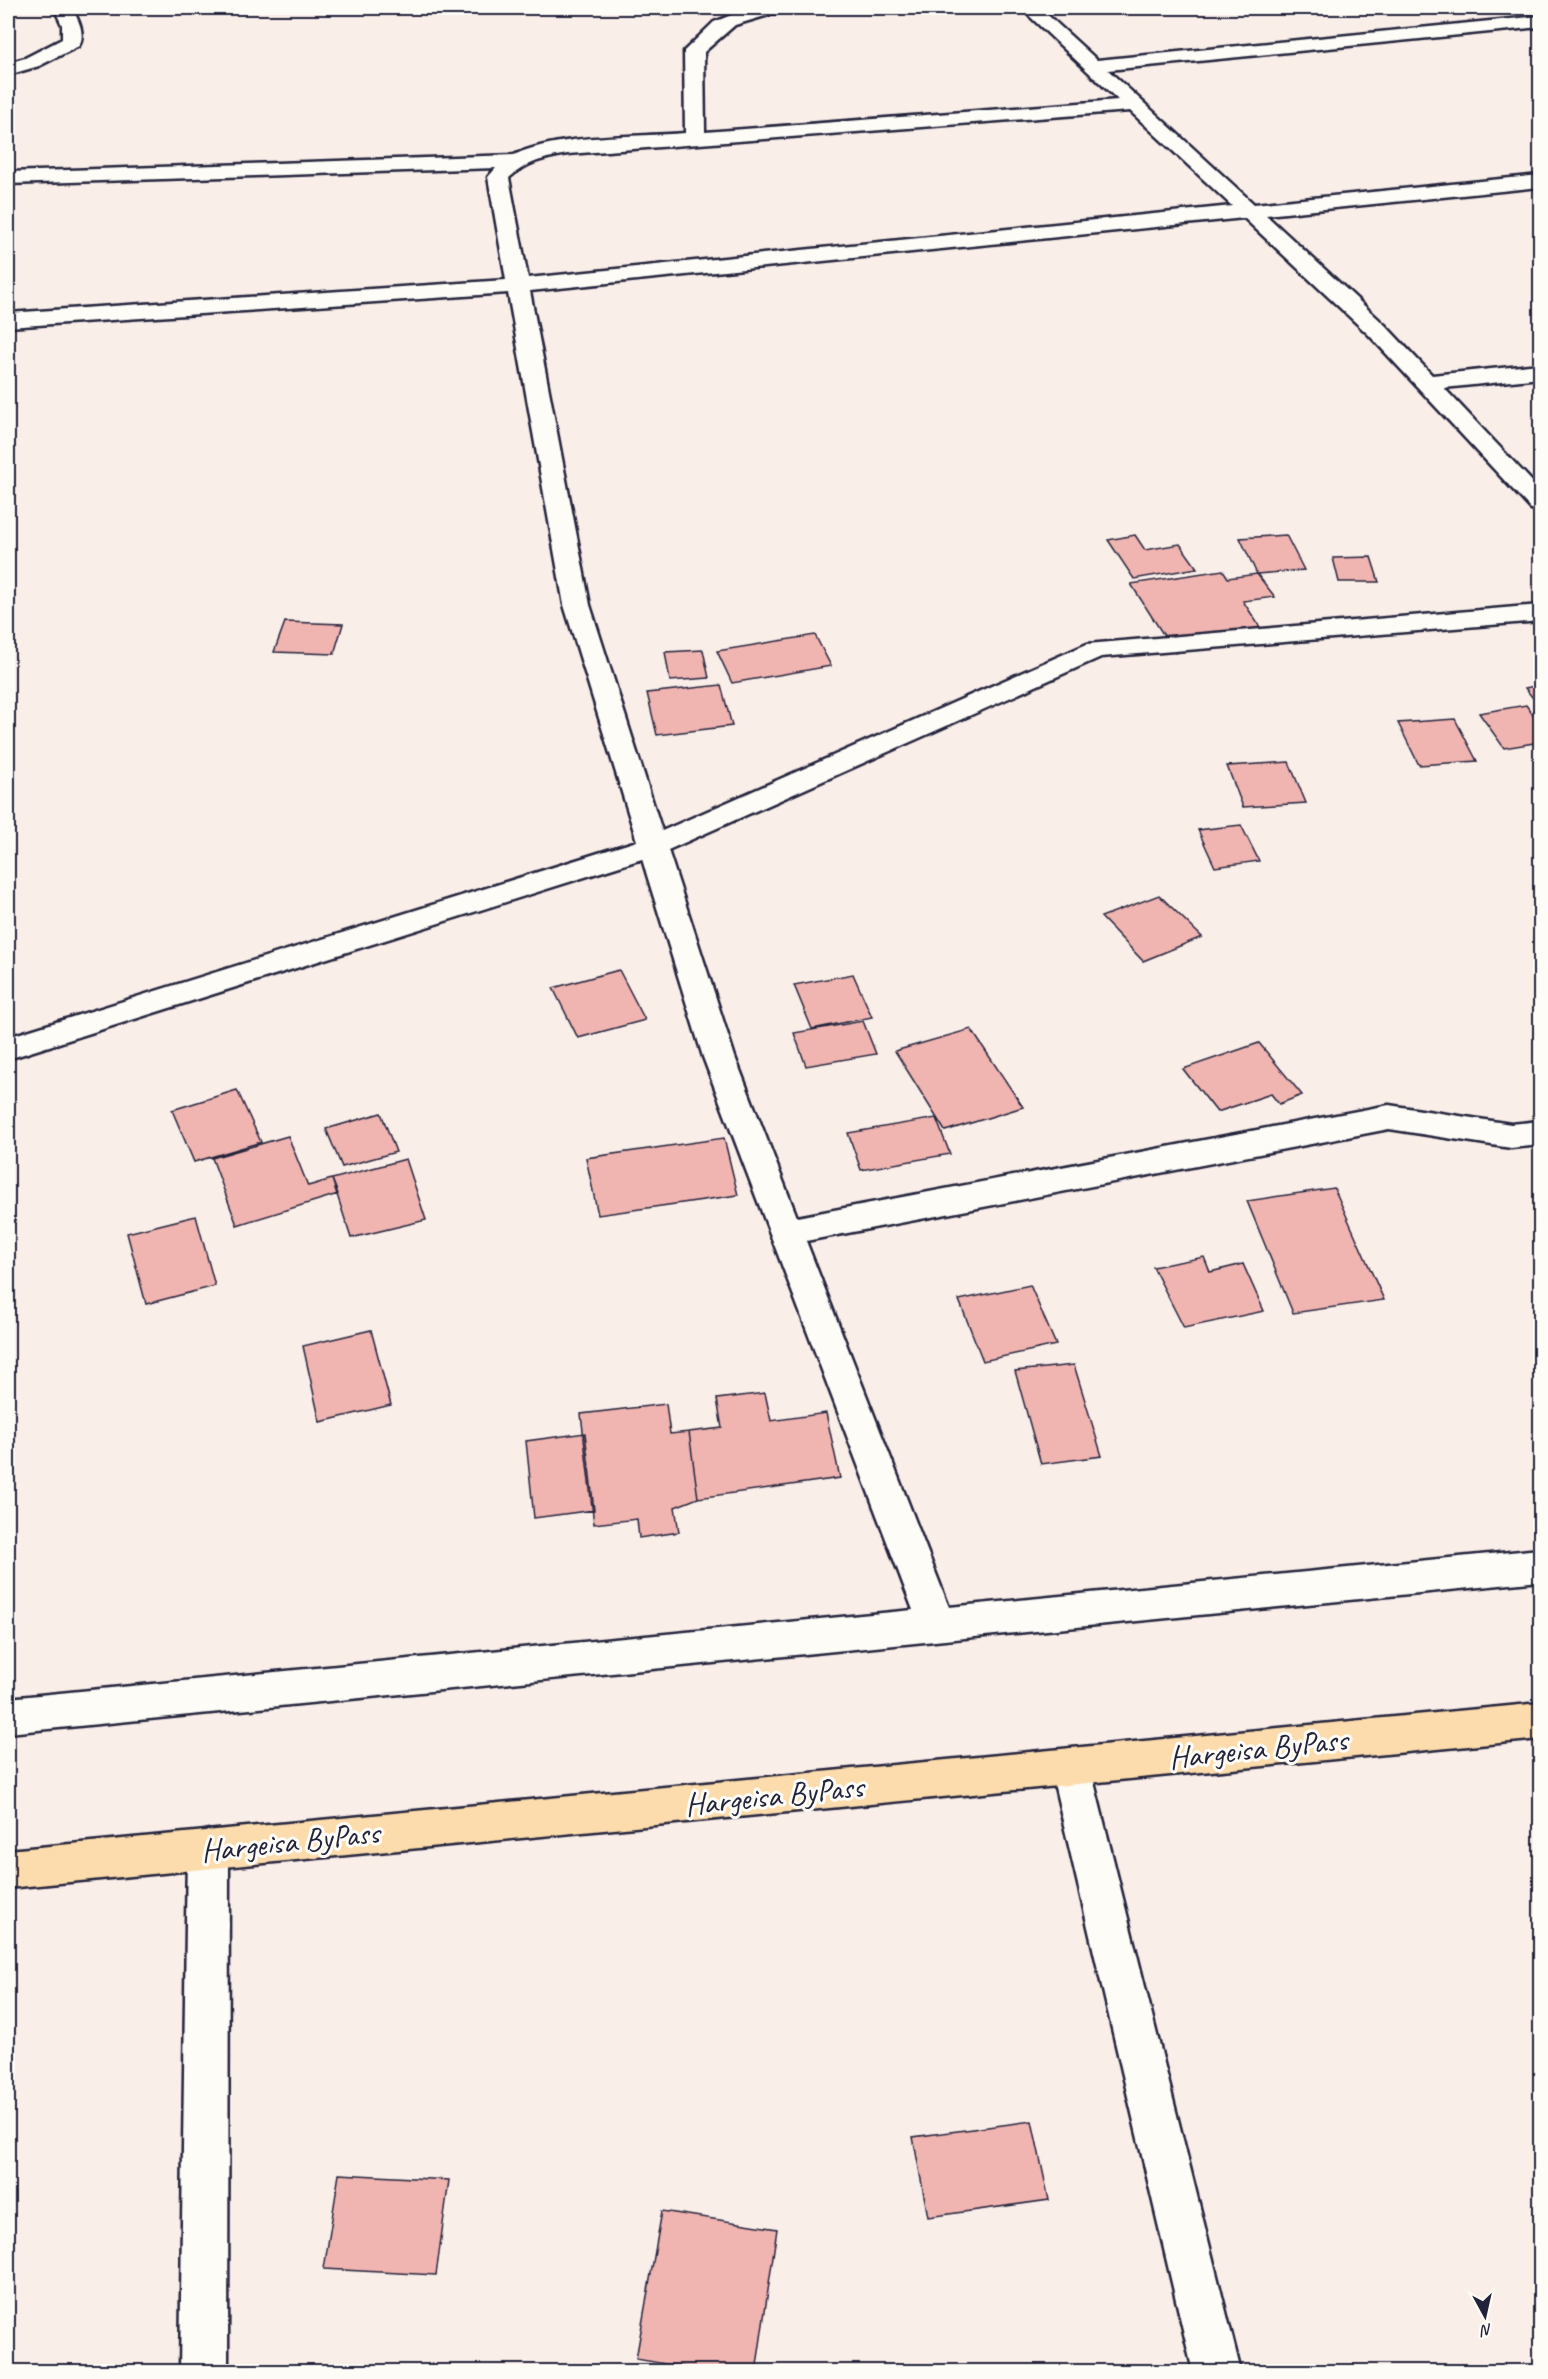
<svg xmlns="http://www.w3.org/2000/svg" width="1548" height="2379" viewBox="0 0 1548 2379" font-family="Caveat,sans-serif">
<rect width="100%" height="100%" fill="#faeee9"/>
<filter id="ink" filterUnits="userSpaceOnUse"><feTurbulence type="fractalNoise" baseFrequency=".0167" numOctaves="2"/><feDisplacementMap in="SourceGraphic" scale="12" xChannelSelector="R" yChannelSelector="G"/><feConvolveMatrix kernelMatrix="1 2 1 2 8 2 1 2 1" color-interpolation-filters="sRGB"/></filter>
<g filter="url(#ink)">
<path fill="#f0b4b1" stroke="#22223b" stroke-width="1.5" d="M1135,535L1145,550L1180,544L1197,568L1134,579L1108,540Z
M1286,535L1304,570L1257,574L1240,538Z
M1371,557L1379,582H1339L1333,558Z
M1223,570L1228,578L1257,574L1275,597L1243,601L1267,638L1175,653L1131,584Z
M285,622L343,624L334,654L274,652Z
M815,635L831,666L732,683L717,651Z
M703,650L709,678L670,681L665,652Z
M721,685L732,726L657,735L647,693Z
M1540,685V707L1525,688Z
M1526,705L1540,725V742L1504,748L1479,713Z
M1455,719L1477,761L1419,765L1398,723Z
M1289,762L1306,803L1243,807L1227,766Z
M1241,825L1259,861L1215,867L1198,830Z
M1159,895L1202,937L1143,961L1101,917Z
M619,970L645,1020L578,1038L553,988Z
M853,974L872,1017L812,1029L794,985Z
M863,1021L876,1054L806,1066L794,1033Z
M971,1029L1023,1107L945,1131L895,1051Z
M1259,1043L1302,1095L1279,1104L1271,1094L1217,1112L1183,1069Z
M237,1090L261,1142L194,1162L172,1110Z
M381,1113L396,1152L342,1167L326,1129Z
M936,1118L950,1154L861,1170L848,1133Z
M288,1136L308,1186L332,1179L338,1194L237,1225L212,1158Z
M724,1138L738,1195L598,1215L586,1158Z
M406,1159L426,1220L351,1238L332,1179Z
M1334,1188L1384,1300L1293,1313L1247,1201Z
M196,1216L215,1286L146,1304L127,1233Z
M1204,1257L1210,1272L1243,1264L1264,1311L1184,1328L1153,1267Z
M1030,1285L1056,1345L983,1361L959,1300Z
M371,1330L391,1405L320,1422L303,1346Z
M1074,1365L1102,1456L1041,1464L1015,1371Z
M765,1393L771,1421L826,1413L840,1478L698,1498L689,1432L722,1428L717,1399Z
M666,1404L670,1434L689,1432L698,1498L675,1507L679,1532L639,1538L637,1519L594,1524L581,1414Z
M585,1433L594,1510L534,1518L526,1441Z
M1032,2121L1049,2200L928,2217L913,2137Z
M339,2174L449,2180L436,2275L324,2269Z
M662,2211L777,2229L756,2372H712L636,2359Z"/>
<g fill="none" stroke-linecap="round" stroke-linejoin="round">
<g stroke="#22223b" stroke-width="5">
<path id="minor" d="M54,8H72C78,19 86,34 79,46L39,66L8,75V63L25,58L62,39V25Z
M749,8H781L779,12L735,25L704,52L705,132L1118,100L1021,8H1040L1097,60L1540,16V27L1108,70L1254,204L1540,175V187L1266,215L1385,325L1432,375L1540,364V378L1444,388L1540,490V511L1531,509L1369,335L1244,218L530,291L590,605L662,831L1087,644L1540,605V621L1101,657L668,850L735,1057L797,1217L1389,1105L1511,1124L1540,1121V1145L1511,1148L1389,1129L806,1241L949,1607L1540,1549V1581L8,1733V1698L913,1610L703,1057L642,859L8,1059V1037L637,841L564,605L508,293L8,327V313L506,280L488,177L496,168L8,184V172L514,155C558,134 636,137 685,133L684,51L714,22ZM1130,111L1232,206L528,278L509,178C527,162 544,158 568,154Z
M1070,1748L1084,1753L1090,1766L1241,2372H1193L1050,1766L1056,1753Z
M208,1830L223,1836L229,1849L228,2372H180L187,1849L193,1836Z"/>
</g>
<g stroke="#22223b" stroke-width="5">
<path id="highway" d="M1540,1703V1739L8,1888V1850Z"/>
</g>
<use href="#minor" fill="#fdfcf7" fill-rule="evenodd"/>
<use href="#highway" fill="#fcdcac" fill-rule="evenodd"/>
</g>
</g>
<g text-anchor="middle" stroke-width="6" stroke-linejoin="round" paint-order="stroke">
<g font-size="32" fill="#22223b" stroke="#fdfcf7">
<text transform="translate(1258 1748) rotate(-6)" y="11">Hargeisa ByPass</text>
<text transform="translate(774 1795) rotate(-6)" y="11">Hargeisa ByPass</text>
<text transform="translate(290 1841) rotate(-6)" y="11">Hargeisa ByPass</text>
</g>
</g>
<rect width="1548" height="2379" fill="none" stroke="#fdfcf7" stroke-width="30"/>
<rect x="15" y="15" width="1518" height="2349" fill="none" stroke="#22223b" stroke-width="2" filter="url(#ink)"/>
<g transform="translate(1485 2316) rotate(172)" stroke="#fdfcf7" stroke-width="4.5" paint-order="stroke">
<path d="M0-4.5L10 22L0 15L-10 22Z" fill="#22223b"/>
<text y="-9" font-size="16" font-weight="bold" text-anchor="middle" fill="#22223b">N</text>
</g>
</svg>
